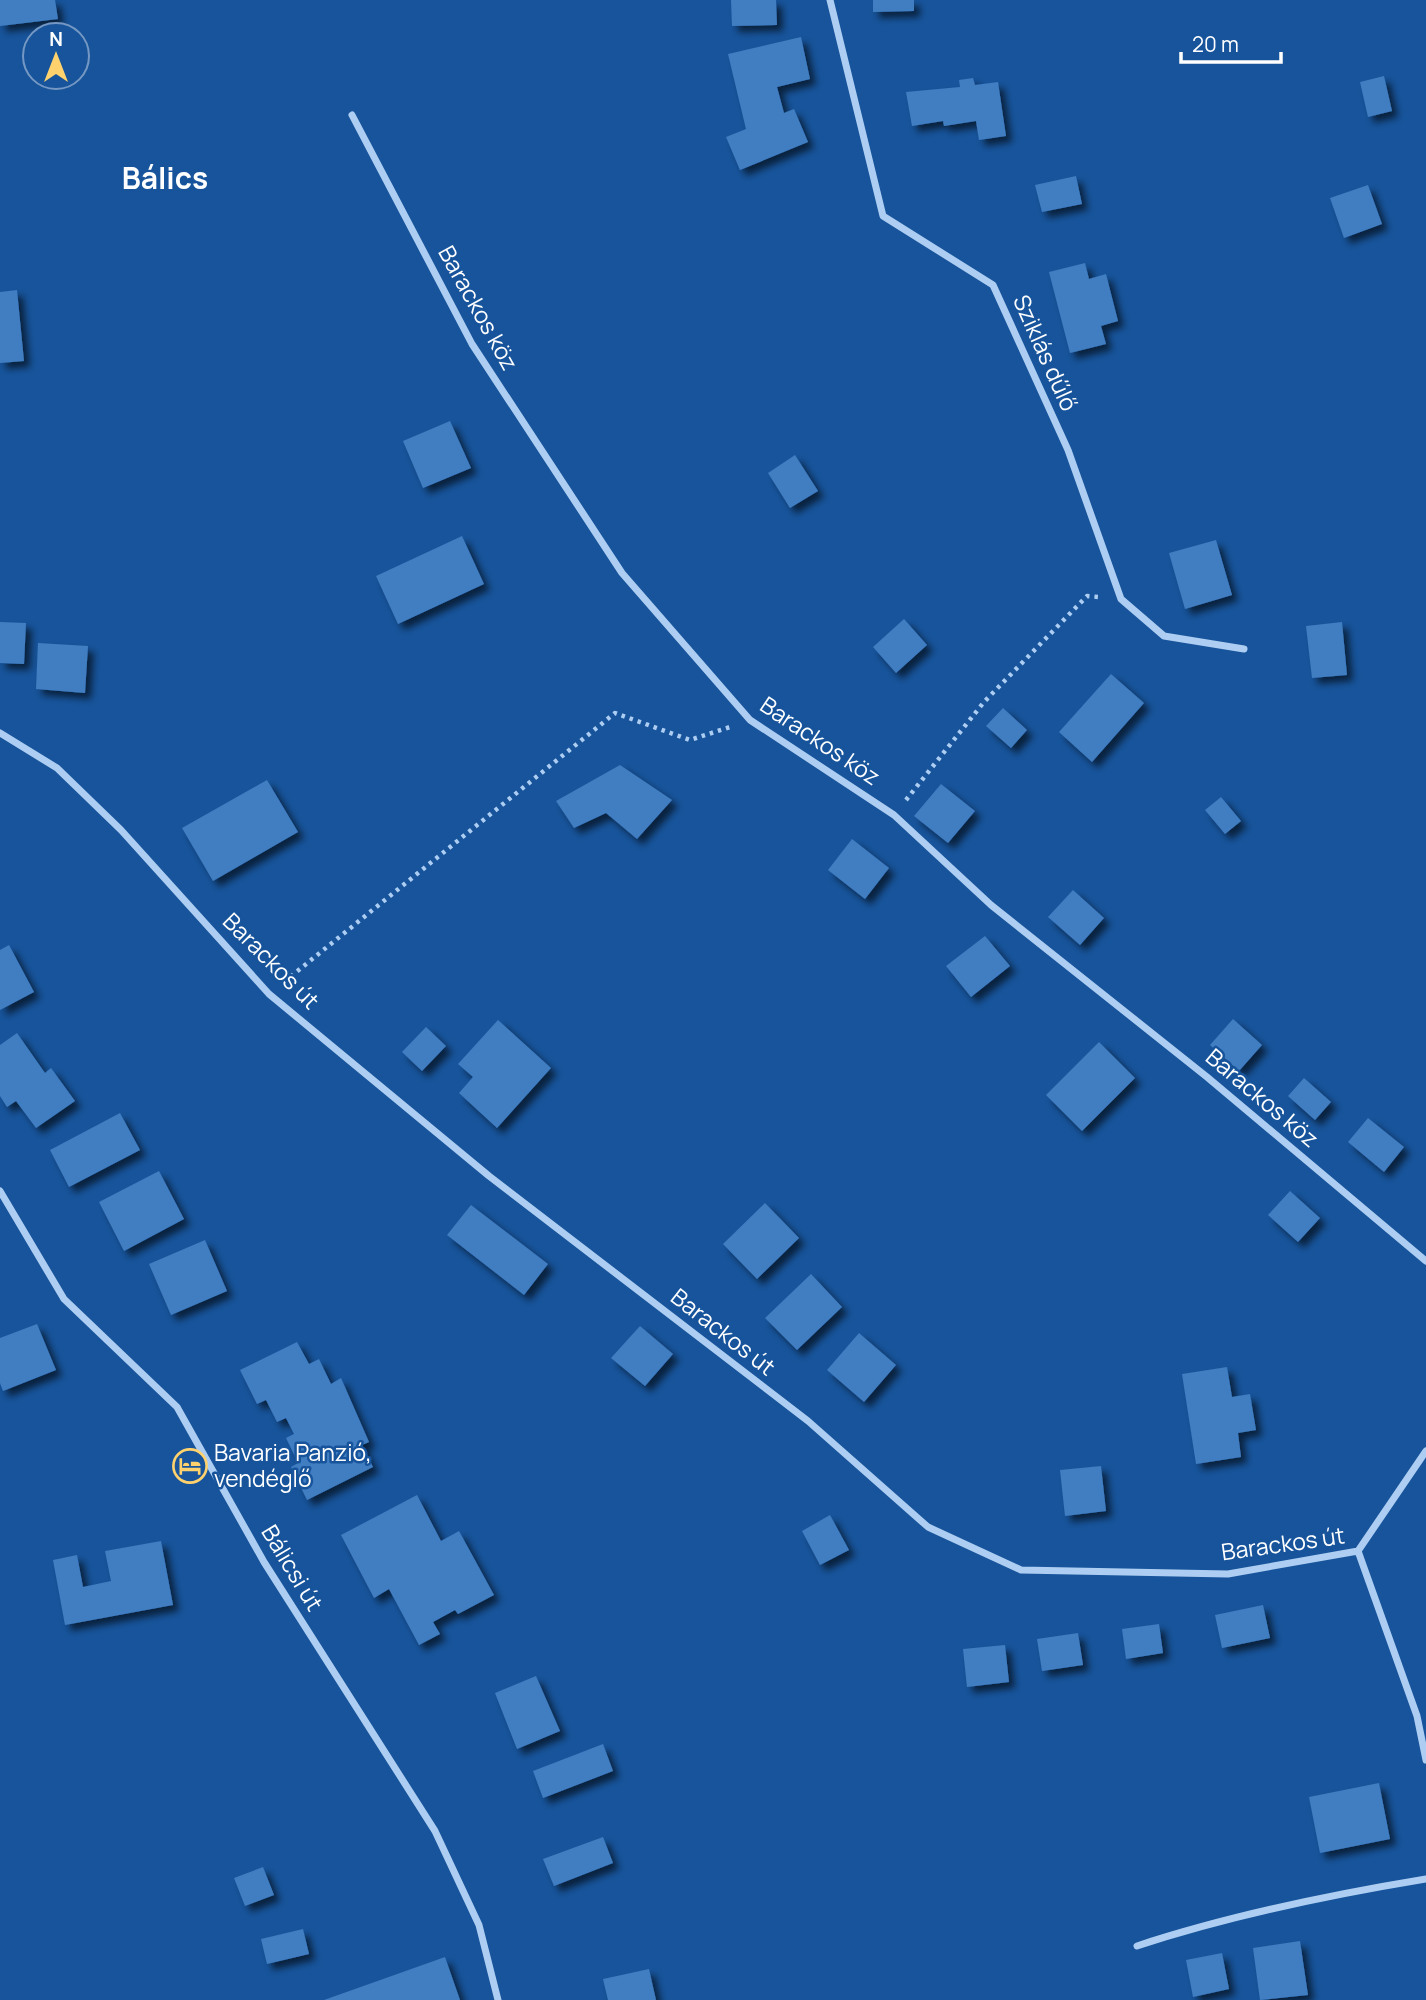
<svg xmlns="http://www.w3.org/2000/svg" width="1426" height="2000" viewBox="0 0 1426 2000" font-family="Manrope,sans-serif">
<defs>
<filter id="shadow"><feDropShadow dx="6" dy="6" stdDeviation="3.5" flood-color="#0009"/></filter>
</defs>
<rect width="100%" height="100%" fill="#17549b"/>
<path fill="#407dc1" filter="url(#shadow)" d="M0,0H55L58,19L0,26Z
M731,0H776L777,25L732,26Z
M873,0H914V11L873,12Z
M801,37L810,79L777,87L784,113L794,109L808,142L740,170L726,137L746,129L728,54Z
M1384,76L1392,111L1368,117L1360,82Z
M973,78L975,85L998,82L1006,136L979,140L976,121L944,126L943,121L912,126L906,92L960,87L959,80Z
M1076,176L1082,204L1042,212L1035,185Z
M1368,185L1382,224L1344,238L1330,198Z
M1085,263L1089,279L1106,274L1118,321L1101,326L1106,344L1070,353L1049,272Z
M17,290L24,361L0,363V292Z
M450,421L471,468L423,488L403,441Z
M795,455L818,491L790,508L768,473Z
M462,536L484,584L398,624L376,576Z
M1216,540L1232,595L1185,609L1169,553Z
M904,619L927,645L896,673L873,647Z
M0,622L26,623L24,664L0,663Z
M1342,622L1347,675L1312,678L1306,626Z
M38,643L88,646L85,693L36,689Z
M1111,674L1144,703L1092,762L1059,732Z
M1003,708L1027,730L1011,748L986,726Z
M620,765L672,800L637,839L606,813L574,828L556,801Z
M267,780L298,832L213,881L182,828Z
M941,784L975,811L948,843L914,816Z
M1221,797L1241,821L1225,834L1205,810Z
M852,839L889,868L865,899L828,870Z
M1073,890L1104,918L1080,945L1048,917Z
M985,936L1010,966L971,997L946,966Z
M9,945L34,992L0,1010V950Z
M1233,1019L1262,1045L1239,1071L1210,1045Z
M498,1020L551,1068L497,1128L459,1093L473,1077L458,1064Z
M426,1027L446,1046L422,1071L402,1052Z
M17,1033L45,1073L51,1068L75,1101L36,1128L16,1101L7,1107L0,1096V1045Z
M1099,1042L1135,1078L1082,1131L1046,1095Z
M1304,1078L1331,1102L1315,1120L1288,1096Z
M120,1113L140,1150L69,1187L50,1150Z
M1368,1118L1404,1147L1384,1172L1348,1142Z
M159,1171L184,1219L124,1251L99,1202Z
M1290,1191L1320,1218L1298,1242L1268,1215Z
M765,1203L799,1238L757,1279L723,1244Z
M471,1205L548,1264L524,1295L447,1235Z
M205,1240L227,1291L171,1315L149,1264Z
M811,1274L842,1307L797,1350L765,1318Z
M37,1324L56,1370L3,1391L0,1383V1338Z
M640,1326L673,1354L645,1386L611,1358Z
M859,1333L896,1365L864,1402L827,1370Z
M297,1342L309,1364L319,1359L331,1384L341,1378L369,1442L362,1445L373,1467L307,1500L291,1467L298,1463L286,1438L294,1434L286,1418L277,1422L266,1400L257,1404L240,1370Z
M1227,1367L1232,1397L1250,1394L1256,1430L1238,1433L1241,1457L1196,1464L1182,1374Z
M1101,1466L1106,1511L1065,1516L1060,1470Z
M417,1495L441,1541L459,1531L494,1595L458,1614L455,1610L433,1622L440,1634L419,1645L389,1589L374,1598L341,1535Z
M830,1515L849,1550L820,1565L802,1531Z
M161,1541L173,1605L65,1625L53,1560L77,1555L83,1587L111,1581L105,1551Z
M1263,1605L1270,1638L1222,1648L1215,1615Z
M1159,1624L1163,1653L1126,1659L1122,1629Z
M1078,1633L1083,1665L1042,1671L1037,1639Z
M1005,1645L1009,1682L967,1687L963,1649Z
M536,1676L560,1731L517,1749L495,1693Z
M603,1744L613,1771L543,1798L533,1771Z
M1379,1783L1390,1839L1320,1853L1309,1797Z
M603,1837L613,1863L554,1886L543,1859Z
M263,1867L274,1895L245,1906L234,1878Z
M303,1929L309,1954L267,1964L261,1939Z
M1300,1941L1308,1995L1260,2000L1253,1948Z
M1222,1953L1229,1989L1193,1997L1186,1960Z
M445,1957L460,2000H324Z
M649,1969L656,2000H608L603,1979Z"/>
<g fill="none" stroke-linecap="round" stroke-linejoin="round">
<path stroke="#adcef2" stroke-width="4.5" stroke-dasharray="3.5 5" stroke-linecap="butt" d="M906,800L984,702L1087,596L1099,597
M284,982L615,713L690,740L730,727"/>
<path stroke="#adcef2" stroke-width="7" d="M830,0L883,216L993,285L1068,450L1121,599L1164,636L1244,649
M352,115L472,344L622,573L750,720L894,815L991,905L1207,1077L1426,1261
M0,733L57,768L121,830L269,994L489,1176L808,1421L928,1527L1021,1570L1228,1574L1358,1551L1417,1716L1426,1760
M0,1191L64,1299L177,1407L264,1562L435,1831L479,1925L498,2000
M1358,1551L1426,1451
M1137,1946C1231,1915 1329,1895 1426,1879"/>
</g>
<defs>
<g id="hotel-ring" transform="scale(1.75)"><circle r="9.5" fill="#17549b" stroke="#ffd26e" stroke-width="1.5"/><path d="M-6-4.5h1.5V1H6V5H4.5V3h-9V5H-6ZM-4 0a1.8 1.8 0 1 1 3.6 0ZM.5 0V-2.5h3Q6-2.5 6 0Z" fill="#ffd26e"/></g>
</defs>
<g fill-rule="evenodd">
<use href="#hotel-ring" x="190" y="1466"/>
</g>
<g text-anchor="middle" stroke-width="5" stroke-linejoin="round" paint-order="stroke">
<g font-size="23" fill="#fff" stroke="#17549b">
<text transform="translate(478 308) rotate(61)" y="8">Barackos köz</text>
<text transform="translate(1045 353) rotate(66)" y="8">Sziklás dűlő</text>
<text transform="translate(820 741) rotate(34)" y="8">Barackos köz</text>
<text transform="translate(271 961) rotate(45)" y="8">Barackos út</text>
<text transform="translate(1262 1098) rotate(40)" y="8">Barackos köz</text>
<text transform="translate(723 1332) rotate(38)" y="8">Barackos út</text>
<text transform="translate(1283 1544) rotate(-8)" y="8">Barackos út</text>
<text transform="translate(292 1568) rotate(59)" y="8">Bálicsi út</text>
</g>
<g font-size="23" fill="#fff" stroke="#17549b" text-anchor="start">
<text x="214" y="1461">Bavaria Panzió,<tspan x="214" dy="26">vendéglő</tspan></text>
</g>
<g font-size="30" font-weight="bold" fill="#fff" stroke="#17549b">
<text x="165" y="189">Bálics</text>
</g>
</g>
<g transform="translate(56 56)"><circle r="33" fill="#17549b" stroke="#7498c3" stroke-width="2"/>
<path d="M0-5L12 26L0 18L-12 26Z" fill="#ffd26e"/>
<text y="-10" font-size="19" font-weight="bold" text-anchor="middle" fill="#ffffff">N</text>
</g>
<path d="M1181 52v10h100v-10" fill="none" stroke="#ffffff" stroke-width="3.5"/>
<text x="1192" y="52" font-size="21" fill="#ffffff" stroke="#17549b" stroke-width="5" paint-order="stroke">20 m</text>
</svg>
